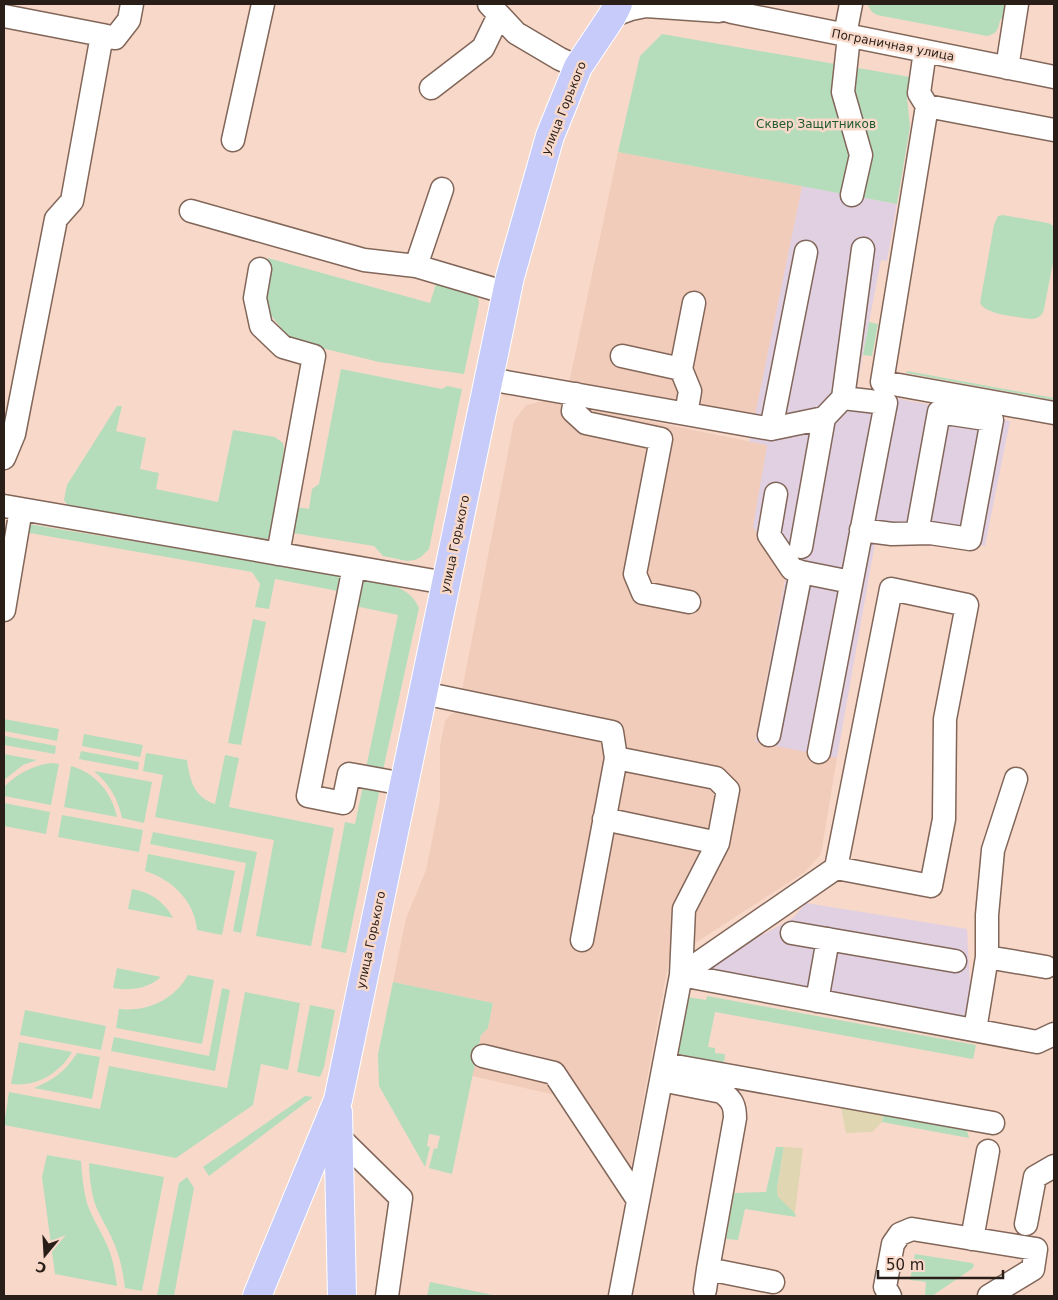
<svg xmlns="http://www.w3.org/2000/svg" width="1058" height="1300" viewBox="0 0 1058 1300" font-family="'DejaVu Sans',sans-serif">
<rect width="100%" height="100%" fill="#f8d9c9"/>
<path fill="#e0d0e2" d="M802,186L897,204L887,261L881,260L856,390L1010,421L985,546L878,526L837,758L755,743L786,575L752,527L767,446L749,442Z
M806,903L967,929L970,986L965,1019L717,976L710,964L793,918Z"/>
<path fill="#f2ccba" d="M618,152L802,186L754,420L569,383Z
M547,400L767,445L753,527L786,574L755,742L837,758L821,854L805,872L669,960L631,1167L586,1102L472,1076L481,1035L488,1028L493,1003L393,982L406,918L426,870L440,800V746L445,721L450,715L455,712H474L462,690L514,421L526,405Z"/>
<path fill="#b5ddbc" d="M867,4H1004V17L1000,20C998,29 997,34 987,36L877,15L872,12Z
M662,34L910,77L907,97L910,127L897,204L618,152L640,56Z
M1003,215L1048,223L1054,226V257L1044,309C1042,316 1039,318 1032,319C1019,317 986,315 980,303L994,225L998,216Z
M268,258L430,303L437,281L474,293L478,297L479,303L464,374L379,362L301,343L286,334L269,313L264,294Z
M869,322L878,324L872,356L863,355Z
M341,369L442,389L447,386L462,389L429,549L421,557L415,560L407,561L383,556L374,546L293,533L297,507L309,509L312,489L319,484Z
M907,371L1054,398V400L906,373Z
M117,406H122L116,431L146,438L140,469L159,473L156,489L218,502L233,430L275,437L283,443L284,450L271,536L266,539L68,506L64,500L67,485Z
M28,524L341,575L338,591L275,579L269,609L255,607L260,584L252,572L24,532Z
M361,579C383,584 409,584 419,608L383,770L366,768L398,615L355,606Z
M253,619L266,622L241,745L228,743Z
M4,719L59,729L57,741L4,731Z
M84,734L143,745L140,757L82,746Z
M5,736L56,746L55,754L4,745Z
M81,751L139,762L138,770L79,759Z
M146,753L187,760C190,781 194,797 215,804L225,755L239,758L229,807L334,828L311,946L256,936L274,840L155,817L163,775L143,771Z
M4,754L37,760L23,765L4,780Z
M51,763L59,764L51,805L4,796V787C18,773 32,766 51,763Z
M71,766C96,773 112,793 117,817L64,807Z
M94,771L152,782L144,823L122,818C118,798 109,784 94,771Z
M363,786L380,788L346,953L321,948L345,822L355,824Z
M4,803L50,812L46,834L4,826Z
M62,815L143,830L139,852L58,837Z
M153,832L257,852L241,933L233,931L246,863L150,844Z
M148,854L235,871L222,935L197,930C195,902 172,879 145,871Z
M132,889C150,892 164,901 173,918L128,909Z
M117,968L161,977C147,989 130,991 113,988Z
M188,975L214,980L202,1044L116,1028L119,1009C147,1012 174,1000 188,975Z
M393,982L493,1003L488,1028L481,1035L452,1174L429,1168L434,1148L437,1149L440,1136L429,1134L427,1146L430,1147L425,1167L379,1086L378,1054Z
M222,988L230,990L215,1071L111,1051L114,1037L209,1056Z
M245,992L300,1003L288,1070L261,1064L253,1105L176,1158L4,1125L9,1092L100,1109L109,1066L227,1088Z
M707,996L976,1045L973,1059L715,1012L708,1047L715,1048V1053L725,1054L724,1063L679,1055L678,1051L687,997L706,1000Z
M310,1005L335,1010L324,1067L320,1077L297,1072Z
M25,1010L106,1026L101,1050L20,1035Z
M19,1042L72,1052C59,1074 36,1087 11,1084Z
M77,1053L100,1057L92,1099L34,1088C53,1080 66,1071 77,1053Z
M305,1096L313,1097L209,1176L203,1167Z
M884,1109L966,1127L969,1138L882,1122Z
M776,1147H784L777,1189L778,1196L795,1213L796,1217L745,1209L738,1240L726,1239L734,1193L766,1192Z
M47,1155L81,1161C82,1175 83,1189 87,1203C92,1218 101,1231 107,1245C113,1258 115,1272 117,1286L55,1274L42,1177Z
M89,1163L164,1177L142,1291L125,1288C123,1272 120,1257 114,1243C108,1228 99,1216 94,1201C91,1188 89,1176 89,1163Z
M187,1177L194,1188L174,1296H157L179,1183Z
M915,1254L972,1263L974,1265L973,1268L932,1296L925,1295L926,1282L910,1280Z
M430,1282L498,1296H427Z"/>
<path fill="#e0d7b2" d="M841,1108L875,1111L884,1109L882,1122L872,1132L846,1133Z
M784,1147L803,1148L795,1213L778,1197L777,1189Z"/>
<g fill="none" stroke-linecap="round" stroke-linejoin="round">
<g stroke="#816659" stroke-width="25">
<path id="minor" d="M489,4L516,33L560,59L578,67
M705,4L732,12L1054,77
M4,16L102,35L72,201L56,219L14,434L4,458
M612,16L631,9L646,6L719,11
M102,35L115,38L129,20L132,4
M845,35L851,4
M849,36L843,92L861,155L852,195
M925,51L919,93L927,106L882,382L1054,413
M1007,68L1017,4
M431,88L483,48L499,15
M927,106L1054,130
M233,140L263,4
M191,211L364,260L416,266L507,293
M416,266L442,189
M260,269L255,298L261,326L283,347L314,356L278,554
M622,356L681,369
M489,379L771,429L824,418L843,398L863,249
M576,394L573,411L586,423L661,439L635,574L643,593L689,602
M686,414L690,391L681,369L694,303
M771,429L806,252
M776,494L769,535L792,569L801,572
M4,506L446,583
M861,530L892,534L930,533L970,539L992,420L939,412L917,533
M801,547L824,418
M354,567L308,796L343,803L349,774L404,784
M4,610L21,509
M423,693L612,732L616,758L716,778L728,790L718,843L684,909L681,975L620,1296
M769,735L801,572L851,582
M819,752L886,403L843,398
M604,819L718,843
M792,933L955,961
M582,940L616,758
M987,957L1046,967
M681,975L836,868L891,589L967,605L945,719L944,819L931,886L836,868
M681,975L1037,1042L1054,1034
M817,1001L828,939
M975,1030L987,957V915L993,850L1016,779
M483,1056L554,1073L638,1200
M664,1064L993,1123
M661,1080L722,1092C732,1100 735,1105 735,1118L708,1269L773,1282
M339,1137L401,1198L387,1296
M1026,1224L1035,1177L1054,1166
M972,1239L988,1151
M705,1290L708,1269
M890,1296L885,1287L893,1244L900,1234L912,1229L1036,1249L1033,1269L989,1296"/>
</g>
<g stroke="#fff" stroke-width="30">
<path id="major" d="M338,1112L342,1296
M257,1296L338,1100L510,277L550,136L578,67L612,16L618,4"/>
</g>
<use href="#minor" stroke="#fff" stroke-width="22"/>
<use href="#major" stroke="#c6cbfa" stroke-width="28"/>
</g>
<g text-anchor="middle" stroke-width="5" stroke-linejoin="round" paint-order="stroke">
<g font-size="12" fill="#291e18" stroke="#f8d9c9">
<text transform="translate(893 45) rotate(11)" y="4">Пограничная улица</text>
<text transform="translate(564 108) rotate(-68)" y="4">улица Горького</text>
<text transform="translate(455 544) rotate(-78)" y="4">улица Горького</text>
<text transform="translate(371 940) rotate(-78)" y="4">улица Горького</text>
</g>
<g font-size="12" fill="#1f5a2f" stroke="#f8d9c9">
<text x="816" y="128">Сквер Защитников</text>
</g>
</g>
<rect width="1058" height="1300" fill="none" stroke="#291e18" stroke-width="10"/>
<g transform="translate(45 1255) rotate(198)" stroke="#f8d9c9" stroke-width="4" paint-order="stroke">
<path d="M0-4L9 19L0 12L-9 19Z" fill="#291e18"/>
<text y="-8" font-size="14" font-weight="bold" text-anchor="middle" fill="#291e18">С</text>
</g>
<path d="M878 1270v8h125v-8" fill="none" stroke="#291e18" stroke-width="2.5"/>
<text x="886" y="1270" font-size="15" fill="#291e18" stroke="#f8d9c9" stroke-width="4" paint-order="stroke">50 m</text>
</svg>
